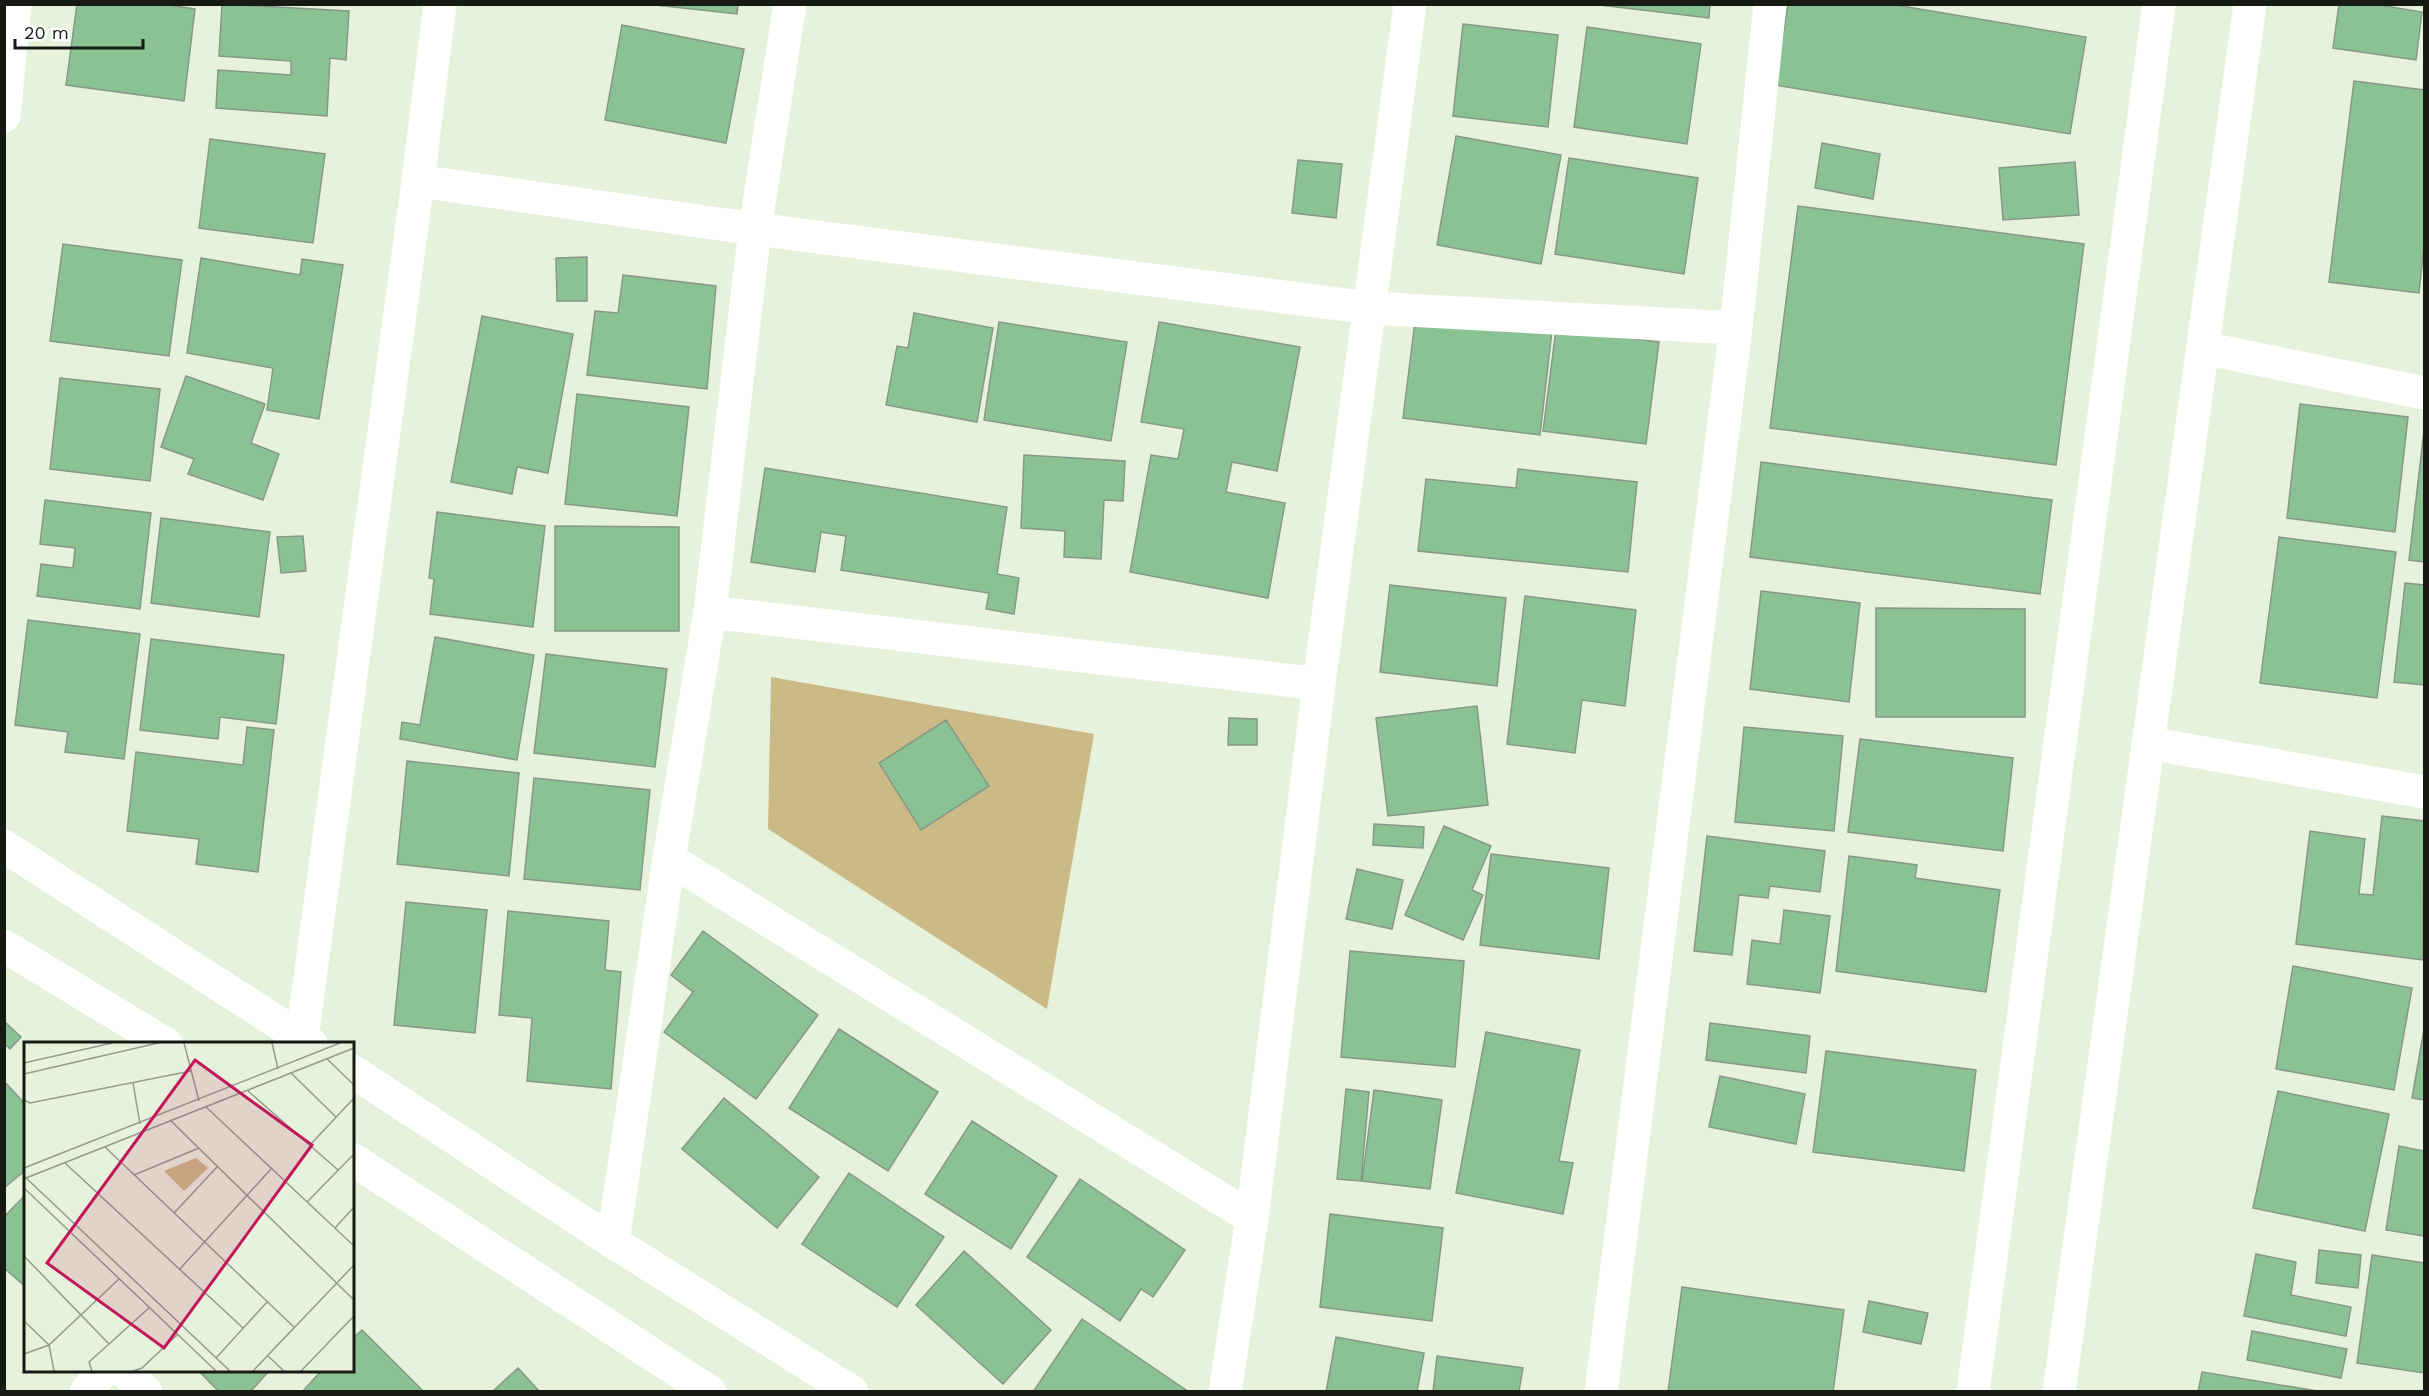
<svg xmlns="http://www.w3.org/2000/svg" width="2429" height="1396" viewBox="0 0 2429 1396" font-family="'Work Sans',sans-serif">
<rect width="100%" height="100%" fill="#e7f2dd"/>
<path fill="#cbba86" d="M771,677L1094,734L1047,1009L768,829Z"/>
<path fill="#8bc293" stroke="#879889" stroke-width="1.5" d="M77,4H161L195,9L184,101L66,85Z
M222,4L349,11L346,60L330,58L327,116L216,108L218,70L291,75V61L219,56Z
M646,4H738L737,14Z
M1591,4H1710L1709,18Z
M1788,4H1890L2086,37L2070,134L1775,85Z
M2339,4H2373L2422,12L2416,60L2333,48Z
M1463,24L1558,35L1548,127L1453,116Z
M622,25L744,49L726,143L605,120Z
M1587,27L1701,44L1687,144L1574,127Z
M2354,81L2424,90V246L2419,293L2329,282Z
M1456,136L1561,155L1541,264L1437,245Z
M210,139L325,154L313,243L199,228Z
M1822,143L1880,154L1873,199L1815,188Z
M1569,158L1698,178L1684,274L1555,254Z
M1298,160L1342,164L1336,218L1292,213Z
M2075,162L2079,215L2003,220L1999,168Z
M1798,206L2084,244L2056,465L1770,428Z
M63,244L182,260L169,356L50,341Z
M587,257V301H557L556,258Z
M201,258L300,275L302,259L343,265L319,419L267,410L273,368L187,353Z
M623,275L716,286L707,389L587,375L595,311L618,313Z
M914,313L993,328L977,422L886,405L897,346L908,348Z
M1416,313L1552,331L1540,435L1403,418Z
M482,316L573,334L548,473L517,467L512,494L451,482Z
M999,322L1127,342L1111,441L984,420Z
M1159,322L1300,347L1277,471L1232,462L1226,492L1285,503L1268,598L1130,572L1151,455L1178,459L1184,429L1141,422Z
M1556,329L1659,342L1646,444L1543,431Z
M186,376L265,404L251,443L279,454L263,500L188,474L194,459L161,447Z
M60,378L160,389L150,481L50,469Z
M577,394L689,407L677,516L565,504Z
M2300,404L2408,417L2395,532L2287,518Z
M2424,430V562L2409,560Z
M1024,455L1125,461L1123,501L1104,500L1101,559L1064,557L1065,531L1021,528Z
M1761,462L2052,500L2040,594L1750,557Z
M765,468L1007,507L997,574L1019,578L1014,614L986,609L989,593L841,570L846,536L821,532L815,572L751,562Z
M1518,469L1637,482L1628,572L1418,551L1426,479L1516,488Z
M45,500L151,513L140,609L37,596L41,564L73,568L75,548L40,544Z
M437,512L545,526L533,627L430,614L434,579L429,578Z
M161,518L270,532L259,617L151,603Z
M555,526L679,527V631H555Z
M303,536L306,571L281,573L277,537Z
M2279,537L2396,552L2377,698L2260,683Z
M2405,583L2424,585V685L2394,682Z
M1390,585L1506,598L1497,686L1380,672Z
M1761,591L1860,603L1849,702L1750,689Z
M1525,596L1636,610L1625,706L1582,700L1575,753L1507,744Z
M1876,608L2025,609V717H1876Z
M28,620L140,634L124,759L65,752L68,732L15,725Z
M435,637L534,655L517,760L400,739L402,722L420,725Z
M151,639L284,655L276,724L220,717L218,739L140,730Z
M546,654L667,669L655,767L534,753Z
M1477,706L1488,805L1388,816L1376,718Z
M1229,718L1257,719V745H1228Z
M946,720L989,786L921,830L879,763Z
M247,727L274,730L258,872L196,864L199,839L127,831L136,752L243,765Z
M1744,727L1843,736L1834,831L1735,822Z
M1860,739L2013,758L2003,851L1848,832Z
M407,761L519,773L509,876L397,864Z
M534,778L650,790L640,890L524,879Z
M2382,816L2424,821L2423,960L2296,944L2310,831L2365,839L2359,894L2373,895Z
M1374,824L1424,827L1423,848L1373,845Z
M1444,826L1491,846L1472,890L1483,895L1463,940L1405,915Z
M1707,836L1825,851L1820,892L1770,886L1768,898L1739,895L1732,955L1694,951Z
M1491,854L1609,868L1599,959L1480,945Z
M1849,856L1917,865L1915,878L2000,890L1986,992L1836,971Z
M1357,869L1403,880L1392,929L1346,919Z
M406,902L487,910L475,1033L394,1025Z
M1784,910L1830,916L1820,993L1747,984L1752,940L1780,944Z
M508,911L609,921L605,970L621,972L611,1089L527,1081L532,1018L499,1015Z
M703,931L818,1015L756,1099L664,1032L693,992L671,975Z
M1350,951L1464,961L1455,1067L1341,1057Z
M2293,966L2412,988L2394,1090L2276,1069Z
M4,1021L21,1037L10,1049L4,1043Z
M1710,1023L1810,1036L1806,1073L1706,1060Z
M839,1029L938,1092L888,1171L789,1108Z
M2424,1029V1100L2412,1098Z
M1486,1032L1580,1050L1559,1161L1573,1163L1563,1214L1456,1193Z
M1826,1051L1976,1070L1964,1171L1813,1152Z
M1720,1076L1805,1094L1796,1144L1709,1127Z
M4,1081L26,1105V1170L4,1188Z
M1346,1089L1369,1092L1361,1181L1337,1179Z
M1374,1090L1442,1100L1430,1189L1362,1181Z
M2278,1091L2389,1114L2365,1231L2253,1208Z
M724,1098L819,1177L777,1228L682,1149Z
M972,1121L1057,1176L1011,1249L925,1194Z
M2399,1146L2424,1151V1236L2386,1230Z
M849,1173L944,1237L897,1307L802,1244Z
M1080,1179L1185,1250L1153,1297L1141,1289L1120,1321L1027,1257Z
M26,1194V1287L4,1268V1217Z
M1330,1214L1443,1228L1432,1321L1320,1307Z
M2319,1250L2361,1255L2358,1288L2316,1283Z
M964,1251L1051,1330L1003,1384L916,1305Z
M2256,1254L2296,1262L2291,1295L2351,1307L2346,1336L2244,1316Z
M2372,1255L2424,1263V1373L2357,1363Z
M1682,1287L1844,1310L1833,1392H1668Z
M1869,1301L1928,1313L1921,1344L1863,1332Z
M1082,1319L1186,1390L1185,1392H1033Z
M362,1330L424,1392H302L322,1370H352V1339Z
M2252,1331L2347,1349L2341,1378L2247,1360Z
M1336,1337L1424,1353L1417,1392H1326Z
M1437,1356L1523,1368L1519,1391L1525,1392H1433Z
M518,1368L540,1392H492Z
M198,1370H270L250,1392H219Z
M2202,1372L2323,1392H2198Z"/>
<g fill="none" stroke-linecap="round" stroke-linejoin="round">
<path stroke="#fff" stroke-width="33" d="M4,116L15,4
M418,181L755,229L1370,308L1736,328
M2203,348L2424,393
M710,612L1319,684
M2148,743L2424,792
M669,859L1252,1218
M302,1037L418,181L440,4
M613,1242L669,859L710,612L755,229L790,4
M123,1370L146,1392
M86,1392L104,1370
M1225,1392L1252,1218L1319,684L1410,4
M1601,1392L1736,328L1770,4"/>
<path stroke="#fff" stroke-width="33" d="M4,846L311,1044
M4,946L166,1044
M352,1071L613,1242L852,1392
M352,1159L710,1392"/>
<path stroke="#fff" stroke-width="33" d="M1973,1392L2159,4
M2059,1392L2250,4"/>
</g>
<g transform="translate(24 1042)">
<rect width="330" height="330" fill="#e7f2dd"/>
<path d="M172,116L184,126L160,149L140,129Z" fill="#cbba86"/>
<path fill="none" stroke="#939c8c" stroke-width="1.5" d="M160,1L175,59M248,1L254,27M303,17L330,43M0,21L88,1M267,31L312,75M0,32L134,1M109,41L116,82M224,49L314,128M0,58L6,61L167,29M182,65L330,204M146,78L330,258M286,103L330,56M81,105L271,286M41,121L219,286M0,126L316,1M110,133L175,106M0,134L206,329M2,136L330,6M0,146L192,329M283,160L330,112M150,171L193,125M311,186L330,165M0,214L85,302M155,228L247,127M0,279L25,303L30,329M0,312L25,303L95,237M244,314L260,329M192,316L243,260M68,329L65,320L125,266M109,329L118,326L153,293M229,329L330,223M277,329L330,274"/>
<path fill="#c2185b" fill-opacity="0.15" stroke="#c2185b" stroke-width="3" d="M171,18L288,103L140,306L23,221Z"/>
<rect width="330" height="330" fill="none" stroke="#161a13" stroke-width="3"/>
</g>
<rect width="2429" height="1396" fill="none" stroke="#161a13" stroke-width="12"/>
<path d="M15 39v9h128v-9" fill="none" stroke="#161a13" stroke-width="3"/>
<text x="24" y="39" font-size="18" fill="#161a13" stroke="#ffffff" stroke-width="4.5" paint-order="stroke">20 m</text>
</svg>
